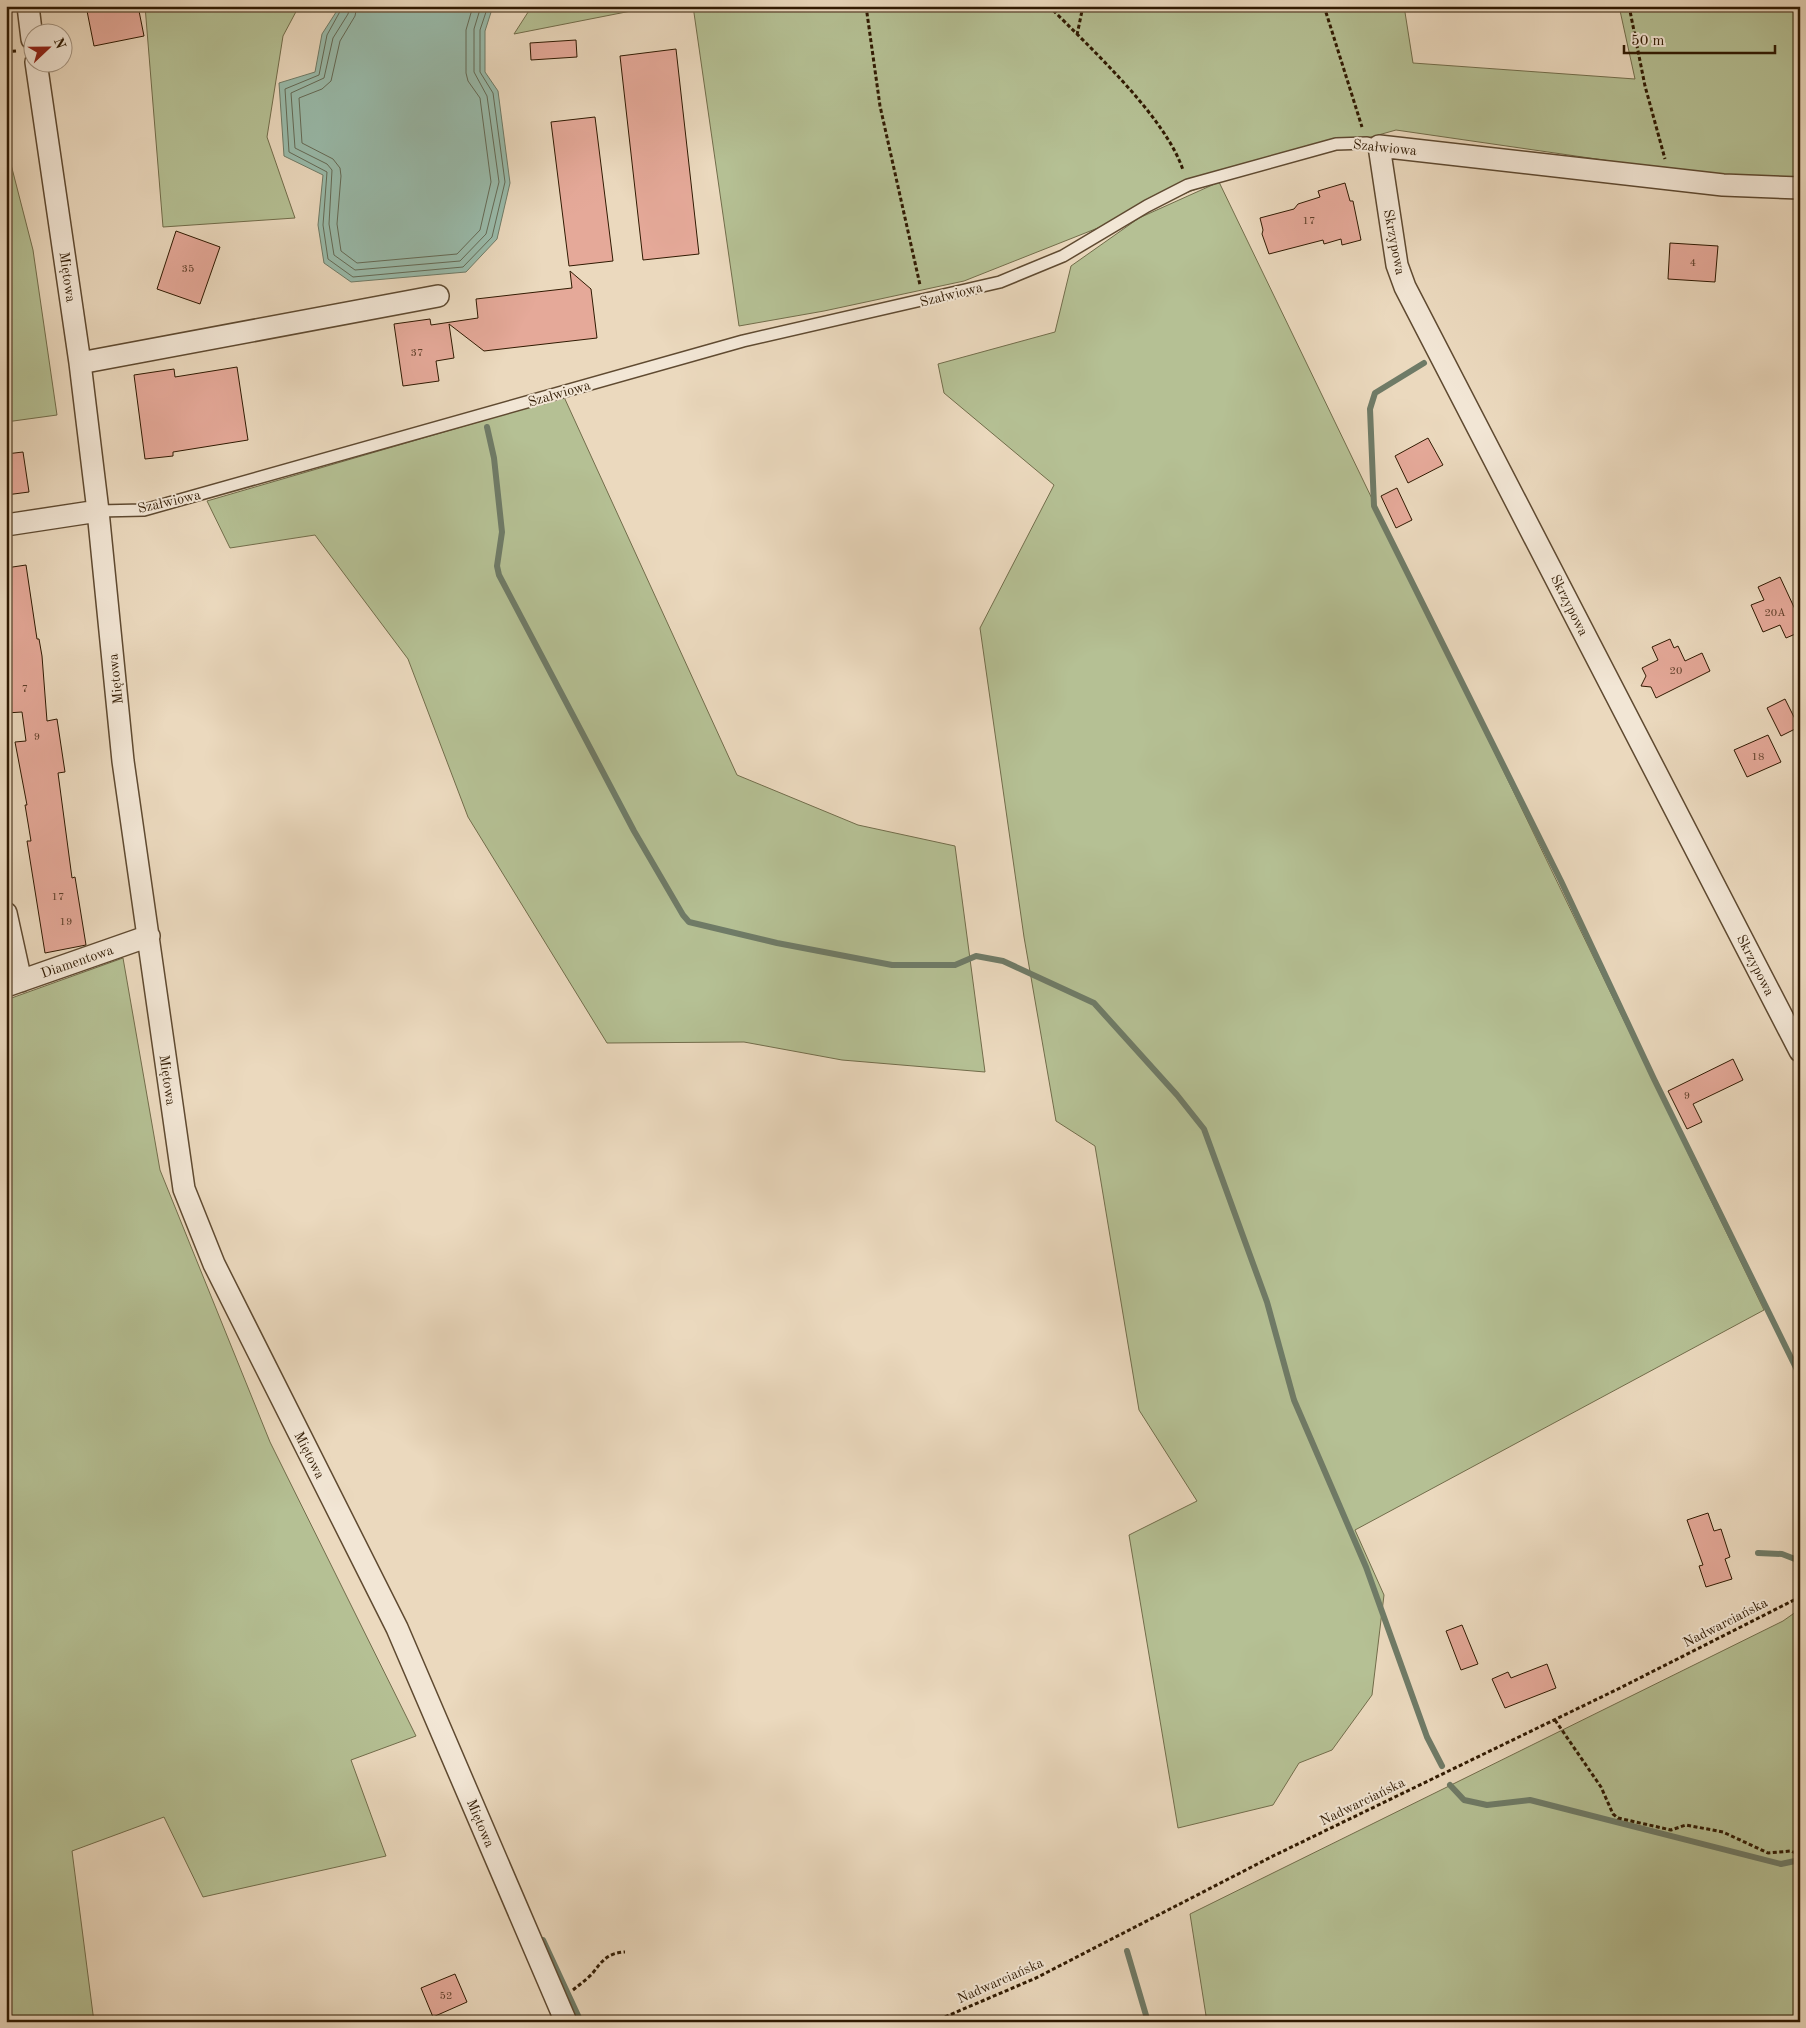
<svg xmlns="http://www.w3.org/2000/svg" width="1806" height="2028" viewBox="0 0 1806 2028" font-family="'Old Standard TT',serif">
<rect width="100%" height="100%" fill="#ebd9be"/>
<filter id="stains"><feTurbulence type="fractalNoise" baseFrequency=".004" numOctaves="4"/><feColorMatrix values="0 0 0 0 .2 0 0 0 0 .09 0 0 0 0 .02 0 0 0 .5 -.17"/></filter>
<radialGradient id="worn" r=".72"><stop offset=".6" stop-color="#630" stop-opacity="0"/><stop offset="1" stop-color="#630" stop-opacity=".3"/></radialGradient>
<path fill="#b5c094" stroke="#726d4b" d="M145,6H299L283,36L267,137L295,218L163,227Z
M532,6H626L631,11L514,34Z
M693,6H1404L1413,63L1635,79L1619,6H1800V177L1700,174L1396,130L1219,180L964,281L824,311L739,326Z
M6,145L33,250L57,415L6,422Z
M1219,182L1764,1310L1355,1530L1384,1595L1372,1695L1332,1750L1299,1763L1273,1805L1178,1828L1129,1535L1197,1501L1139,1410L1095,1146L1056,1121L1024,937L980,628L1054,485L944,393L938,364L1055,332L1071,266L1139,218Z
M564,397L737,775L858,825L955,846L985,1072L842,1060L744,1042L607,1043L468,817L408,659L315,535L230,548L207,501Z
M123,958L160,1170L270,1442L416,1736L351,1760L386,1856L203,1897L164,1817L72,1851L94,2022H6V1000Z
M1800,1609V2022H1207L1190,1914L1783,1621Z"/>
<path fill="#99bbab" stroke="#6f7b67" d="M340,6H493L485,31V72L498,91L510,183L497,239L466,272L351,282L324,263L318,225L323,175L284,156L279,83L315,72L322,34Z"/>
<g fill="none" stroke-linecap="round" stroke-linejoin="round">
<path stroke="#646a56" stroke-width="1" d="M343,6L327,35L319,75L285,89L289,152L327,172L323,225L328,259L353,277L463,267L492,237L505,182L493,93L480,72V30L488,6
M350,6L348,14L333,38L324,78L291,93L295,148L327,164L332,170L329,224L334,255L355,270L460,261L486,234L499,182L487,96L474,72V29L481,6
M357,6L355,16L340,41L331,81L322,89L299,98L302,143L333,159L340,168L341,176L337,224L341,251L357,263L457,254L480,230L491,182L480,98L468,81L466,73V30L473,6"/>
<path stroke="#6f7b67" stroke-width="6" d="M1424,363L1375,393L1370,409L1374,506L1561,881L1654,1079L1800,1376
M487,427L494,458L502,532L497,566L499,575L634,831L683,915L689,922L777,943L892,965H955L976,956L1003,961L1094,1003L1177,1095L1204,1129L1267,1302L1294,1400L1366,1567L1427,1737L1442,1766
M1758,1553L1782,1554L1800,1561
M1450,1785L1464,1800L1487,1805L1530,1800L1781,1864L1795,1861L1800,1863
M543,1940L581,2022
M1127,1951L1148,2022"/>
</g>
<path fill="#e5a999" stroke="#301a02" d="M86,6H138L144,36L94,46Z
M576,40L577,57L531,60L530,43Z
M676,49L699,254L643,260L620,56Z
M595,117L613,261L569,266L551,122Z
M1345,183L1350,201H1353L1361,240L1342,245L1341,239L1324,244L1323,240L1269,254L1262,234L1263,230L1260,218L1294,209L1298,204L1320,197L1318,191Z
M176,231L220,247L200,304L157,289Z
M1670,243L1718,246L1715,282L1668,279Z
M570,271L591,289L597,338L484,351L449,324L454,358L436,361L439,381L403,386L394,324L430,319L431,325L478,318L476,299L572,288Z
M237,367L248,440L173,452V456L145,459L134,375L174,369L175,377Z
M1428,438L1443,465L1408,483L1395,456Z
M23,452L29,492L6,495V454Z
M1397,488L1412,520L1396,528L1381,496Z
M26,565L37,639H39L42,656L47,721L57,719L65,772L58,773L72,878L75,877L86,945L45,953L27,841H31L25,805H27L15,742L26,741L22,712L6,713V568Z
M1780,577L1800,620V632L1786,638L1780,625L1763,632L1751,605L1764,600L1758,587Z
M1670,639L1674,648L1678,646L1685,661L1702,653L1710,671L1656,698L1651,687L1641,686L1646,676L1642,668L1658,660L1652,647Z
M1785,699L1799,727L1781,736L1767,708Z
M1768,735L1781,762L1747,777L1734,750Z
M1733,1059L1743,1080L1693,1104L1702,1122L1687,1129L1668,1091Z
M1708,1513L1714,1531L1721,1529L1730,1557L1725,1559L1732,1579L1706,1587L1699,1566L1703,1565L1687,1520Z
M1462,1625L1478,1664L1461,1670L1446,1631Z
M1547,1664L1556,1688L1505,1708L1492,1679L1508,1672L1511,1678Z
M455,1974L467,2002L433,2017L421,1988Z"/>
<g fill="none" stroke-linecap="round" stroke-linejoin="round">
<g stroke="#5f4a31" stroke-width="14">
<path id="service" d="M98,511L144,510L743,341L1000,282L1063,256L1147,206L1188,185L1336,144L1367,143L1379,146"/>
</g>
<g stroke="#5f4a31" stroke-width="24">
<path id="minor" d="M28,6L32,39
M36,62L80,363L98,511L123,761L184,1189L214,1264L397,1628L566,2022
M1800,188L1723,185L1379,146L1397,265L1405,287L1800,1051
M80,363L438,296
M6,525L98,511
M6,913L21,981
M6,986L149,936"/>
</g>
<path stroke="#301a02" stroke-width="3" stroke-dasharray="4 2.5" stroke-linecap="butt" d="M866,6L880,106L920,285
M1049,6C1090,48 1165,116 1183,170
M1324,6L1362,127
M1629,6L1645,86L1665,159
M1077,35L1083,6
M6,52L16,51
M1555,1720L1601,1787L1613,1814L1618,1818L1671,1830L1686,1825L1723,1832L1768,1853L1791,1851L1800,1855
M573,1990C579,1985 586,1980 592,1974C602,1961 607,1953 625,1952
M933,2022L1036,1978L1271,1857L1618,1689L1800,1597"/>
<use href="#service" stroke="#f2e6d5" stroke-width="11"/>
<use href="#minor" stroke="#f2e6d5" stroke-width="21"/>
</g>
<g text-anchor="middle" stroke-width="4" stroke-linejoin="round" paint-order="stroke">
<g font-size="11" fill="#5d3e28">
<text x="1309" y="224">17</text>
<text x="1693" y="266">4</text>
<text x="188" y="272">35</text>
<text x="417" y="356">37</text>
<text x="1775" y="616">20A</text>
<text x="1676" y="674">20</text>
<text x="25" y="692">7</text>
<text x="37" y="740">9</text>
<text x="1758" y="760">18</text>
<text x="58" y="900">17</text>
<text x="66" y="925">19</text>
<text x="1687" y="1099">9</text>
<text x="446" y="1999">52</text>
</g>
<g font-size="14" fill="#301a02" stroke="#f2e6d5">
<text transform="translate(1385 147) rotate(6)" y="5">Szałwiowa</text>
<text transform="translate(1395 242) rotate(79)" y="5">Skrzypowa</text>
<text transform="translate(68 277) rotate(82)" y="5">Miętowa</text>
<text transform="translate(951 294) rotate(-14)" y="5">Szałwiowa</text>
<text transform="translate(559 393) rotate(-16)" y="5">Szałwiowa</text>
<text transform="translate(169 501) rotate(-13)" y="5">Szałwiowa</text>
<text transform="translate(1570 605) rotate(63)" y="5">Skrzypowa</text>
<text transform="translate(115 679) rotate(-96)" y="5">Miętowa</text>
<text transform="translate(77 961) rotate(-19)" y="5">Diamentowa</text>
<text transform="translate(1756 965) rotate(63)" y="5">Skrzypowa</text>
<text transform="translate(168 1080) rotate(82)" y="5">Miętowa</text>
<text transform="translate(310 1455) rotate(63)" y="5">Miętowa</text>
<text transform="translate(1725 1622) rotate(-27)" y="5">Nadwarciańska</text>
<text transform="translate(1362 1801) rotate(-26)" y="5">Nadwarciańska</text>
<text transform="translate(481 1823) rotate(67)" y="5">Miętowa</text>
<text transform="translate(1000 1980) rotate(-24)" y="5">Nadwarciańska</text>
</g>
</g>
<rect width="1806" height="2028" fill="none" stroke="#ebd9be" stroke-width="25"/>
<rect x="8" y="8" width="1791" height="2013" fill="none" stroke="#301a02" stroke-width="2.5"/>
<rect x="12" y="12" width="1781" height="2003" fill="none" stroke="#301a02"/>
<g transform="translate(48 48) rotate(68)"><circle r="24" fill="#f2e6d5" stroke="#a49481"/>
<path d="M0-4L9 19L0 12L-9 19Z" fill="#8f2418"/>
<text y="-8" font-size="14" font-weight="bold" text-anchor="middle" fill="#301a02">N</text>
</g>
<path d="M1624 45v8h151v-8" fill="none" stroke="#301a02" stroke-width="2.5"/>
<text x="1631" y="45" font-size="15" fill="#301a02" stroke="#f2e6d5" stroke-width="4" paint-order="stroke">50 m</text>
<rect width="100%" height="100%" filter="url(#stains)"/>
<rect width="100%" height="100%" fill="url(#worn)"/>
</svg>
